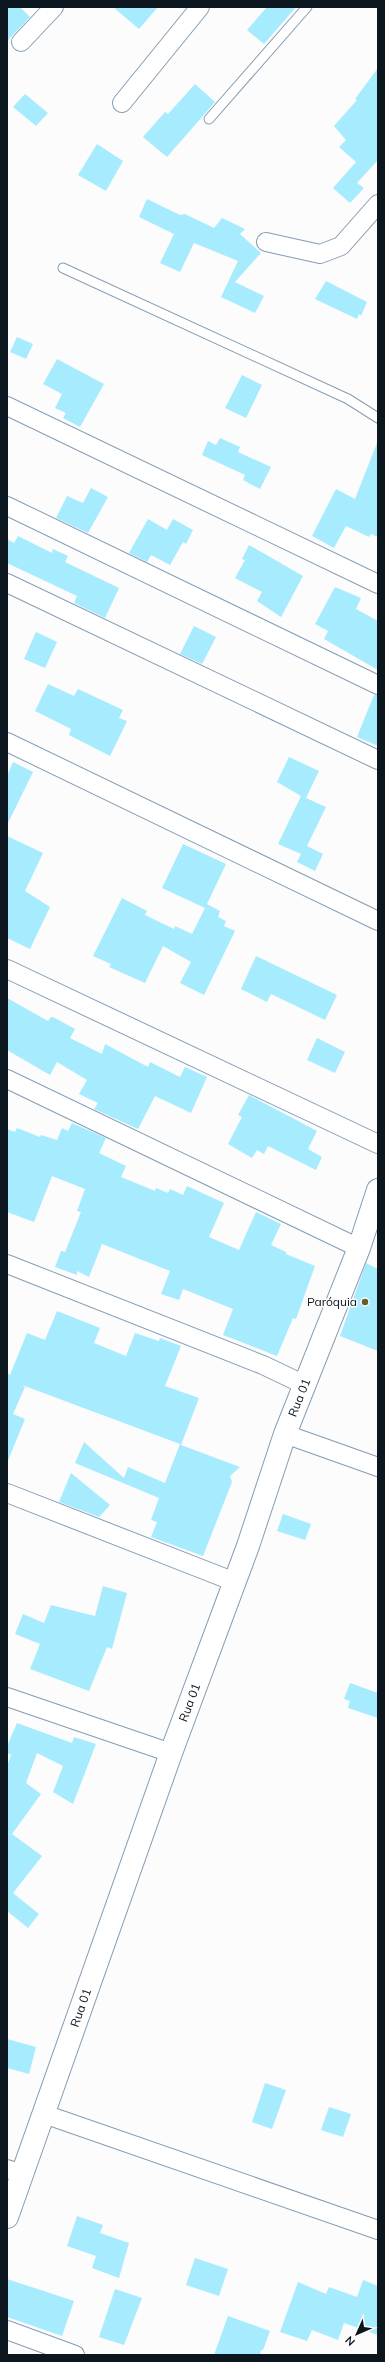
<svg xmlns="http://www.w3.org/2000/svg" width="385" height="2362" viewBox="0 0 385 2362" font-family="Mulish,sans-serif">
<rect width="100%" height="100%" fill="#fcfcfc"/>
<path fill="#a6ebfe" d="M7,7H20L30,17L7,41Z
M113,7H158L139,29Z
M267,7H296L264,44L247,30Z
M378,68V160L357,183L364,188L350,203L333,188L356,162L339,147L346,140L334,126L357,100L355,99Z
M195,84L215,102L167,157L143,137L165,112L168,114Z
M25,94L48,113L36,126L13,107Z
M97,144L123,161L106,191L78,175Z
M147,199L180,215L185,214L214,228L222,218L245,229L240,234L261,253L235,282L264,296L255,313L221,297L238,261L194,243L180,272L160,263L174,234L139,217Z
M326,281L367,302L361,316L359,314L357,319L315,299Z
M17,337L33,344L26,359L10,352Z
M57,359L104,384L80,427L63,418L66,413L55,408L62,394L43,384Z
M242,375L262,385L246,418L225,408Z
M220,438L240,447L238,452L271,467L260,489L243,480L245,475L202,455L208,441L216,445Z
M377,443L378,537L371,534L369,537L346,526L334,548L312,536L336,489L355,499Z
M91,488L108,497L88,533L56,518L67,496L83,503Z
M148,519L167,530L173,519L193,530L186,544L183,542L170,565L151,555L147,562L129,553Z
M18,536L52,553L53,549L68,556L65,562L119,588L105,618L74,603L77,596L7,563V539L14,543Z
M249,545L303,576L281,617L257,601L262,592L235,578L245,560L242,559Z
M335,587L361,598L356,609L378,621V670L324,639L328,631L315,624Z
M194,626L216,637L202,664L180,654Z
M36,632L57,642L45,668L24,659Z
M48,684L74,696L78,689L123,710L119,718L127,721L110,756L69,735L71,729L35,711Z
M374,695H378V746L357,737Z
M289,757L319,771L306,798L326,807L307,846L323,854L315,871L297,862L301,854L278,844L301,796L277,782Z
M13,762L33,772L7,825V776Z
M7,836L43,853L25,891L50,907L30,949L7,938Z
M183,844L226,864L207,904L220,911L218,917L226,921L224,926L235,931L204,995L180,983L191,962L163,946L145,983L109,967L111,964L93,956L122,898L147,911L145,915L174,929L175,926L192,934L205,908L162,888Z
M256,956L337,995L325,1020L271,994L267,1002L241,989Z
M7,998L48,1021L51,1017H53L75,1029L70,1038L102,1054L105,1044L148,1067L150,1062L180,1077L185,1067L207,1077L191,1113L155,1096L138,1129L94,1109L98,1103L79,1094L87,1080L57,1062L50,1075L7,1050Z
M317,1038L345,1052L335,1073L307,1060Z
M249,1095L317,1131L308,1149L322,1157L316,1170L268,1146L264,1154L257,1150L252,1158L228,1144L242,1117L238,1115Z
M72,1123L106,1138L99,1153L126,1166L121,1177L155,1191L156,1188L168,1193L170,1189L183,1195L187,1186L224,1203L209,1237L239,1250L256,1212L281,1224L271,1245L286,1252V1254L315,1266L296,1319L293,1318L277,1356L223,1335L233,1309L183,1289L179,1300L161,1294L170,1271L102,1244L89,1277L77,1271V1275L55,1267L61,1251L65,1252L81,1212L77,1211L85,1189L52,1176L34,1222L7,1212V1129L15,1132L17,1128L40,1137L41,1135L57,1140L62,1128L68,1131Z
M366,1263L378,1269V1351L340,1336Z
M57,1311L100,1328L94,1343L126,1356L135,1333L159,1341L160,1338L181,1346L165,1386L199,1398L181,1445L240,1467L230,1476L232,1482L203,1556L151,1537L157,1522L151,1520L159,1498L75,1463L84,1442L124,1478L128,1467L165,1483L180,1444L22,1385L25,1387L13,1414L25,1419L7,1463V1373L10,1375L27,1333L45,1340Z
M71,1473L110,1505L99,1517L59,1502Z
M283,1514L311,1524L305,1540L277,1531Z
M103,1586L127,1593L112,1649L107,1647L89,1691L30,1669L40,1644L15,1634L23,1614L44,1623L51,1605L95,1616Z
M350,1683L378,1693V1718L348,1708L350,1701L344,1699Z
M17,1723L72,1743L74,1737L96,1744L73,1804L53,1792L63,1766L37,1753L26,1783L41,1794L12,1834L42,1856L13,1893L39,1914L28,1928L7,1911V1766L11,1755L7,1753V1746Z
M7,2039L36,2047L29,2074L7,2068Z
M265,2083L286,2090L272,2129L252,2122Z
M329,2107L351,2114L343,2137L321,2130Z
M77,2216L103,2225L100,2233L129,2243L119,2278L92,2268L96,2256L67,2246Z
M195,2258L228,2269L219,2296L186,2285Z
M7,2279L74,2301L62,2336L7,2317Z
M363,2280L378,2286V2335L344,2323L338,2340L312,2330L307,2341L280,2332L298,2282L326,2294L329,2287L357,2297Z
M115,2289L142,2298L124,2345L99,2337Z
M228,2316L270,2331L263,2350H261L260,2355H214Z"/>
<g fill="none" stroke-linecap="round" stroke-linejoin="round">
<g stroke="#839db5" stroke-width="11">
<path id="service" d="M209,119L307,7
M63,268L348,399L378,418"/>
</g>
<g stroke="#839db5" stroke-width="20">
<path id="minor" d="M21,42L54,7
M122,103L200,7
M266,242L320,254L341,246L378,204
M7,406L378,584
M7,506L378,685
M7,583L378,760
M7,742L378,921
M7,969L378,1144
M7,1079L359,1248
M7,1264L263,1365L305,1385
M285,1434L378,1467
M7,1493L235,1582
M7,1697L171,1753
M44,2114L378,2230
M7,2169L23,2174
M7,2330L75,2355"/>
</g>
<g stroke="#839db5" stroke-width="24">
<g id="tertiary">
<path id="s1" d="M7,2217L171,1753L248,1546L285,1434L359,1248L378,1190"/>
</g>
</g>
<use href="#service" stroke="#fff" stroke-width="9"/>
<use href="#minor" stroke="#fff" stroke-width="18"/>
<use href="#tertiary" stroke="#fff" stroke-width="22"/>
</g>
<circle fill="#61612e" stroke="#fcfcfc" stroke-width="1.5" cx="365" cy="1302" r="4"/>
<g text-anchor="middle" stroke-width="3" stroke-linejoin="round" paint-order="stroke">
<g font-size="12" fill="#0c161e" stroke="#fcfcfc" text-anchor="end">
<text x="357" y="1306">Paróquia</text>
</g>
<g font-size="12" fill="#0c161e" stroke="#fcfcfc">
<text dy="4" stroke="none"><textPath href="#s1" startOffset="870">Rua 01</textPath></text>
<text dy="4" stroke="none"><textPath href="#s1" startOffset="546">Rua 01</textPath></text>
<text dy="4" stroke="none"><textPath href="#s1" startOffset="222">Rua 01</textPath></text>
</g>
</g>
<rect width="385" height="2362" fill="none" stroke="#0c161e" stroke-width="16"/>
<g transform="translate(357 2334) rotate(225)" stroke="#fcfcfc" stroke-width="3" paint-order="stroke">
<path d="M0-3L7 15L0 10L-7 15Z" fill="#0c161e"/>
<text y="-6" font-size="11" font-weight="bold" text-anchor="middle" fill="#0c161e">N</text>
</g>
</svg>
